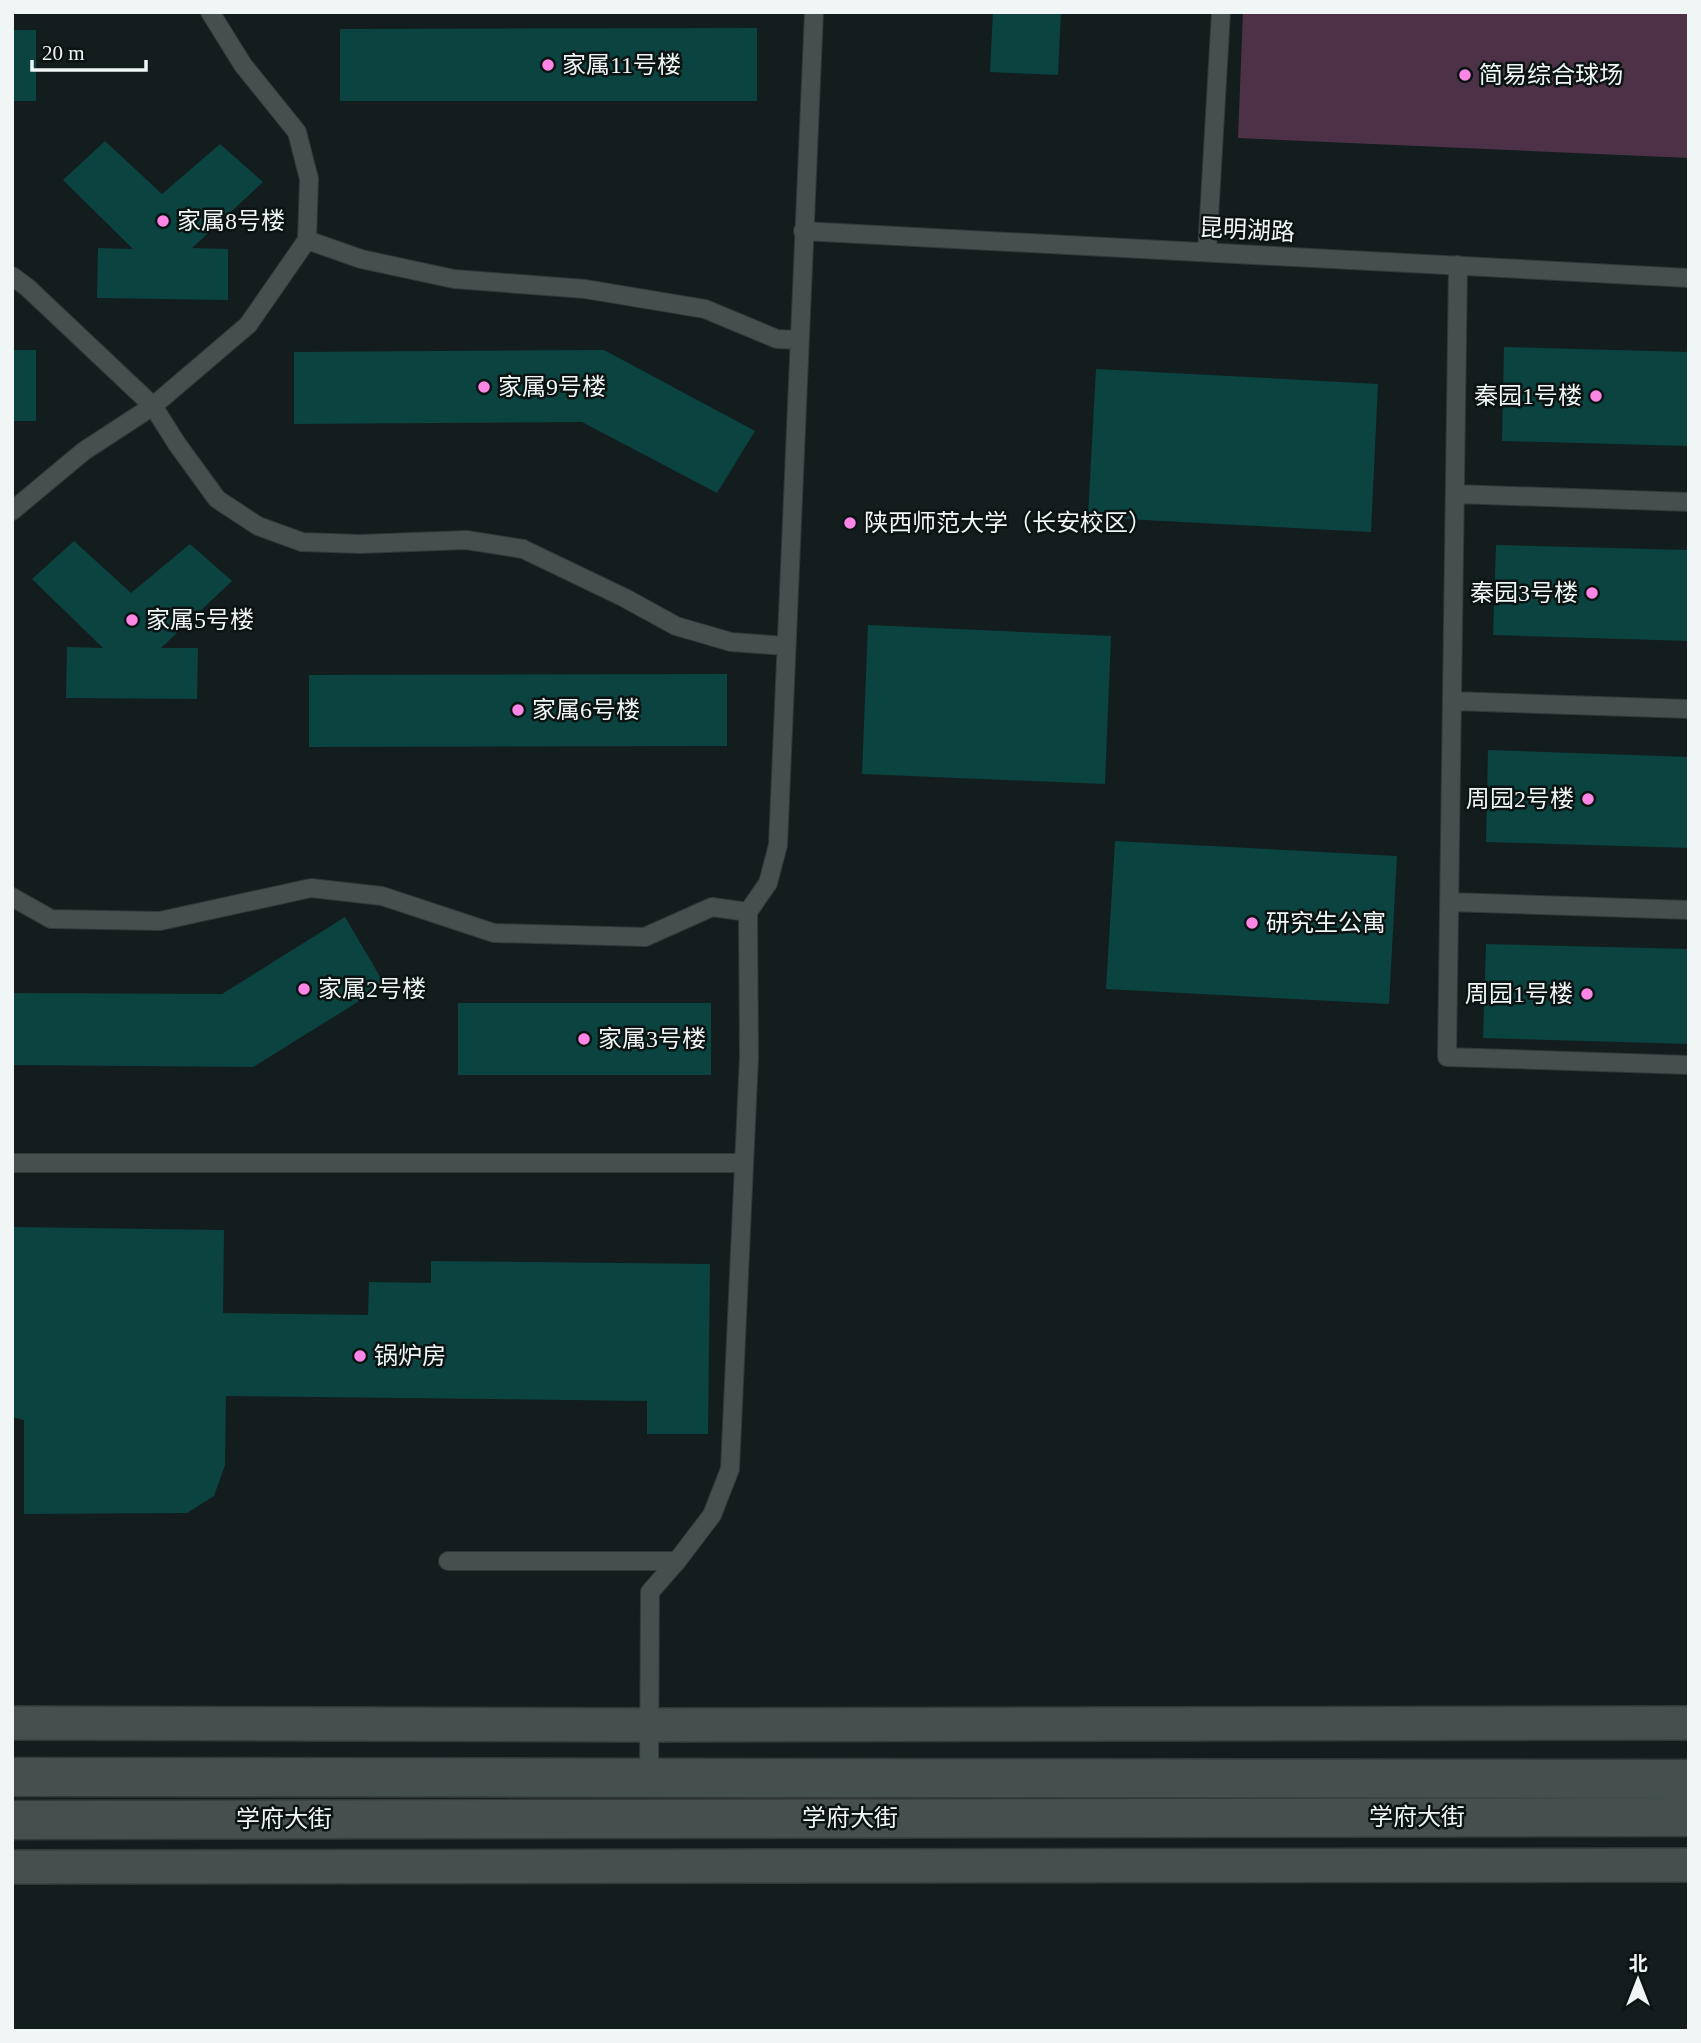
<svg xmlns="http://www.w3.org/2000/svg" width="1701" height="2043" viewBox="0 0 1701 2043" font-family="'Times New Roman','Noto Sans SC',serif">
<rect width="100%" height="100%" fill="#131d1d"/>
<path fill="#4d3247" d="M1243,12H1689V158L1238,138Z"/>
<path fill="#0a4340" d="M993,12H1061L1058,75L990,72Z
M757,28V101H340V29Z
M12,30H36V101H12Z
M105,141L162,194L220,144L263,182L192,248L228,249V300L97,298L98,248L133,249L63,180Z
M1504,347L1689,352V446L1502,441Z
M12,350H36V421H12Z
M604,350L755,431L717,493L582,422L294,424V352Z
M1096,369L1378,384L1371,532L1088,517Z
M74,541L131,593L190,544L232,581L161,648H198L197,699L66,698L67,647L103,648L32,579Z
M1496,545L1689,550V641L1493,635Z
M868,625L1111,636L1105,784L862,774Z
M727,674V746L309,747V675Z
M1488,750L1689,757V848L1486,842Z
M1115,841L1397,856L1389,1004L1106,989Z
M345,917L385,985L253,1067L12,1065V993L222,994Z
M1486,944L1689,949V1044L1483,1038Z
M458,1003H711V1075H458Z
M12,1227L224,1230L223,1313L368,1315L369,1282L431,1283V1261L710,1264L708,1434H647V1401L226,1396L225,1465L214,1496L187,1513L24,1514V1420L12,1417Z"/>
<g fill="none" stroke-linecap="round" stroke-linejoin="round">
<g stroke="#313837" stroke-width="20">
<path id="lane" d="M803,231L1689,278
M307,240L361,259L454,279L585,289L705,309L777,339L799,340
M1207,252L1221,12
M1458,265C1456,529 1453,793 1447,1057L1689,1065
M12,276L28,288L153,406L177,444L217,499L258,526L302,542L360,544L466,540L523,549L625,598L676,626L731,642L786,646
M1456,494L1689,502
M12,511L84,451L153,406L248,325L307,240L309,179L297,132L243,65L210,12
M1452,701L1689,709
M12,897L51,919L160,921L311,888L382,896L494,933L645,937L712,907L748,912
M1450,902L1689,910
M12,1163H744
M448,1561H677
M649,1783L650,1592L677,1561L712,1515L730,1469L749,1057L748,912L768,883L778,845L814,12"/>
</g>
<g stroke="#313837" stroke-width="36">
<path id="street" d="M12,1723L649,1725L1689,1723
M12,1867L1689,1865"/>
</g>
<g stroke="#313837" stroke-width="41">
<path id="secondary" d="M12,1777L1689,1779
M12,1820L1689,1817"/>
</g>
<use href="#lane" stroke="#444f4e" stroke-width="18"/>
<use href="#street" stroke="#444f4e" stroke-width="33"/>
<use href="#secondary" stroke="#444f4e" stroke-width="38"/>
</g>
<g fill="#fb86e5" stroke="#0b1413" stroke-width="2.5">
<circle cx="548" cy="65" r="7"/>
<circle cx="1465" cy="75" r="7"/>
<circle cx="163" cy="221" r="7"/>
<circle cx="484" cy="387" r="7"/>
<circle cx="1596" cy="396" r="7"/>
<circle cx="850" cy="523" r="7"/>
<circle cx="1592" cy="593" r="7"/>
<circle cx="132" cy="620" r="7"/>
<circle cx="518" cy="710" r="7"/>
<circle cx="1588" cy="799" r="7"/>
<circle cx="1252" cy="923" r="7"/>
<circle cx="304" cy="989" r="7"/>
<circle cx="1587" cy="994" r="7"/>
<circle cx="584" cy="1039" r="7"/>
<circle cx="360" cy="1356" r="7"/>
</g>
<g text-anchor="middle" stroke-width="5" stroke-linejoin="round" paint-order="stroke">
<g font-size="24" fill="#eff6f5" stroke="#0b1413" text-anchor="start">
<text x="562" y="73">家属11号楼</text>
<text x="1479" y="83">简易综合球场</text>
<text x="177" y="229">家属8号楼</text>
<text x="498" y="395">家属9号楼</text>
<text x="1582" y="404" text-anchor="end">秦园1号楼</text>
<text x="864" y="531">陕西师范大学（长安校区）</text>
<text x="1578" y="601" text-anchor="end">秦园3号楼</text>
<text x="146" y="628">家属5号楼</text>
<text x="532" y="718">家属6号楼</text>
<text x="1574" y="807" text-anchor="end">周园2号楼</text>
<text x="1266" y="931">研究生公寓</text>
<text x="318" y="997">家属2号楼</text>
<text x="1573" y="1002" text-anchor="end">周园1号楼</text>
<text x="598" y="1047">家属3号楼</text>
<text x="374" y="1364">锅炉房</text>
</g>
<g font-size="24" fill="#eff6f5" stroke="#0b1413">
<text transform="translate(1247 230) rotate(3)" y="8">昆明湖路</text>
<text x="1417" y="1825">学府大街</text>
<text x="850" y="1826">学府大街</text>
<text x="284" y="1827">学府大街</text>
</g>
</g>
<rect width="1701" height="2043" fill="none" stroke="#eff6f5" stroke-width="28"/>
<g transform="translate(1638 1980)" stroke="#0b1413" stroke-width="5" paint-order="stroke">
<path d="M0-5L12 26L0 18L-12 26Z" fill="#eff6f5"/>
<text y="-10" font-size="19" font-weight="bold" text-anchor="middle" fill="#eff6f5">北</text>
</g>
<path d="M32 60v10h114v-10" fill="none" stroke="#eff6f5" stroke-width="3.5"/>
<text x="42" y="60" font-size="21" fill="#eff6f5" stroke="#0b1413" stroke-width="5" paint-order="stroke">20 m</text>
</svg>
